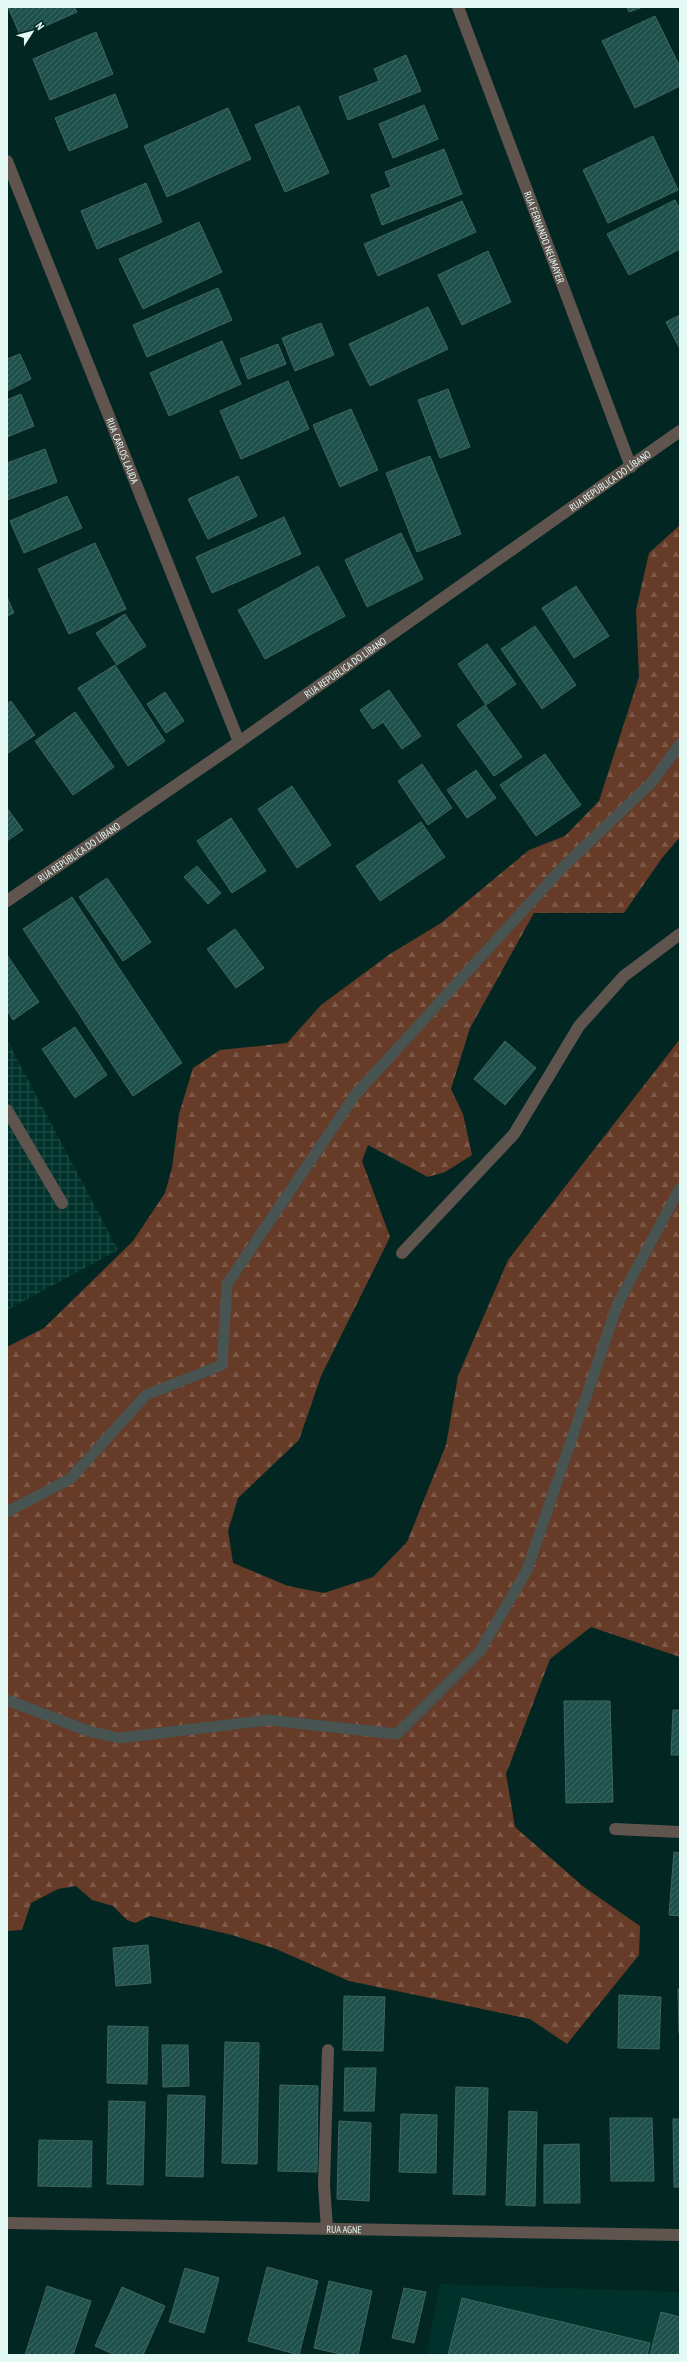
<svg xmlns="http://www.w3.org/2000/svg" width="687" height="2362" viewBox="0 0 687 2362" font-family="'PT Sans Narrow',sans-serif">
<defs>
<pattern id="industrial-grid" width="8" height="8" patternUnits="userSpaceOnUse"><rect width="8" height="8" fill="#00312b"/><path d="M0 4h8M4 0v8" fill="none" stroke="#25504a"/></pattern>
<pattern id="forest-firs" width="22" height="20" patternUnits="userSpaceOnUse"><rect width="22" height="20" fill="#663b27"/><path d="M5 1l3.5 6h-7zM16 11l3.5 6h-7z" fill="#7c5847"/></pattern>
<pattern id="building-hatch" width="6" height="6" patternUnits="userSpaceOnUse"><rect width="6" height="6" fill="#1e514b"/><path d="M-1 1l2-2M0 6l6-6M5 7l2-2" fill="none" stroke="#3f6b66"/></pattern>
</defs>
<rect width="100%" height="100%" fill="#022723"/>
<path fill="#00312b" d="M440,2284L680,2292V2355H426Z"/>
<path fill="url(#industrial-grid)" d="M7,1040L118,1250L7,1310Z"/>
<path fill="url(#forest-firs)" d="M680,525V837L662,858L624,913H534L470,1028L451,1089L463,1114L472,1155L445,1172L428,1177L368,1145L362,1161L390,1237L321,1376L299,1440L238,1498L228,1531L233,1563L288,1586L324,1593L373,1577L407,1542L446,1445L458,1376L508,1260L680,1039V1657L591,1627L550,1659L506,1774L515,1827L584,1887L640,1926L639,1955L567,2044L530,2019L349,1981L276,1949L232,1935L150,1916L135,1923L127,1920L113,1906L92,1900L76,1886L58,1889L31,1903L22,1930L7,1931V1347L44,1328L133,1241L165,1193L172,1168L179,1114L193,1068L220,1050L287,1043L321,1005L390,954L441,923L529,850L565,836L599,801L639,677L636,610L649,553Z"/>
<g fill="none" stroke-linecap="round" stroke-linejoin="round">
<path stroke="#475452" stroke-width="11" d="M7,1512L70,1479L146,1395L222,1365L227,1284L355,1095L561,869L652,782L680,744
M7,1700L88,1731L120,1738L268,1720L397,1734L480,1651L527,1570L618,1303L680,1188"/>
</g>
<path fill="url(#building-hatch)" stroke="#41645e" d="M8,7H74L77,12L21,37Z
M627,7H643L629,12Z
M655,16L680,67V86L635,108L602,41Z
M96,32L113,74L50,100L33,59Z
M406,55L421,91L348,120L339,97L379,81L374,69Z
M115,94L128,127L69,151L55,118Z
M424,105L438,139L393,158L379,124Z
M299,106L329,173L285,192L255,125Z
M228,108L251,159L167,197L144,146Z
M653,136L678,190L608,223L583,170Z
M444,149L462,194L382,225L371,195L391,187L385,172Z
M146,183L162,222L97,249L81,211Z
M675,200L680,209V249L629,275L607,234Z
M462,201L476,232L378,276L364,244Z
M199,222L222,272L143,309L119,259Z
M488,251L511,302L462,325L438,275Z
M218,288L232,320L147,357L133,325Z
M428,307L448,349L370,386L349,344Z
M680,315V349L666,322Z
M321,323L334,355L295,371L282,338Z
M222,341L241,384L169,416L150,373Z
M278,344L286,364L248,379L240,359Z
M20,354L31,379L7,391V359Z
M288,381L309,429L241,459L220,411Z
M448,389L470,447L440,458L418,400Z
M21,394L34,426L7,437V400Z
M351,409L378,470L340,487L313,425Z
M45,449L57,482L7,500V463Z
M430,456L461,534L417,552L386,473Z
M238,476L257,516L208,539L188,499Z
M67,496L82,528L24,553L10,521Z
M284,517L301,554L212,593L196,557Z
M401,533L423,579L367,607L345,560Z
M95,543L126,609L69,634L38,569Z
M318,566L345,616L265,659L238,610Z
M576,586L609,636L574,658L542,608Z
M7,597L14,613L7,616Z
M125,614L146,646L117,665L96,633Z
M535,626L576,685L542,709L501,649Z
M487,644L516,684L486,705L458,664Z
M115,665L165,741L128,766L78,688Z
M389,690L421,736L402,749L383,722L373,729L360,710Z
M165,692L184,721L166,733L147,704Z
M11,701L35,735L8,753L7,704Z
M485,705L522,757L494,776L457,725Z
M75,712L114,767L73,795L35,741Z
M545,754L581,805L536,836L500,785Z
M422,764L452,808L428,825L398,781Z
M476,770L496,798L467,818L447,790Z
M292,786L331,845L297,868L258,809Z
M7,808L23,830L7,841Z
M231,818L266,871L232,893L197,841Z
M421,822L445,857L380,901L356,866Z
M197,866L221,893L208,904L184,877Z
M107,878L151,942L123,961L79,897Z
M72,897L182,1063L133,1096L23,929Z
M235,929L264,968L236,988L207,949Z
M7,955L39,1002L13,1020L7,1010Z
M75,1027L107,1075L75,1098L42,1049Z
M505,1041L536,1068L505,1105L474,1079Z
M564,1701H610L613,1802L566,1803Z
M673,1710H680V1755H671Z
M674,1852L680,1853V1916L669,1915Z
M148,1945L151,1983L116,1986L113,1948Z
M678,1989H680V2033H679Z
M619,1995L661,1997L659,2049L618,2048Z
M344,1996L385,1997L383,2051L343,2050Z
M108,2026L148,2027L147,2084L107,2083Z
M225,2042L259,2043L257,2164L222,2163Z
M162,2045H188L189,2086L163,2087Z
M345,2068H376L374,2111H344Z
M280,2085L318,2086L317,2172L278,2171Z
M456,2087L488,2088L485,2195L453,2194Z
M168,2095L205,2096L203,2177L166,2176Z
M109,2101L145,2102L143,2185L107,2184Z
M509,2111L537,2112L535,2206L506,2205Z
M401,2114L437,2115L436,2173L399,2172Z
M610,2118H652L654,2181H611Z
M673,2119H680V2187H674Z
M339,2121L371,2123L369,2201L337,2199Z
M39,2140L92,2141L91,2187L38,2186Z
M579,2144L580,2203H544V2145Z
M267,2267L318,2281L299,2355L248,2341Z
M185,2268L219,2278L204,2333L169,2322Z
M329,2281L372,2291L358,2355H345L314,2348Z
M47,2286L91,2301L73,2355H25Z
M122,2287L165,2306L143,2355H115L95,2346Z
M404,2288L426,2292L414,2343L392,2338Z
M462,2298L650,2343L647,2355H448Z
M661,2312L680,2317V2355H650Z"/>
<g fill="none" stroke-linecap="round" stroke-linejoin="round">
<g stroke="#60544e" stroke-width="12">
<path id="s1" d="M458,7L631,467"/>
<path id="s2" d="M7,161L239,742"/>
<path id="s3" d="M7,901L239,742L680,431"/>
<path d="M7,1110L62,1203"/>
<path d="M402,1253L514,1134L579,1026L624,976L680,934"/>
<path d="M615,1829L680,1832"/>
<path id="s4" d="M7,2223L680,2235"/>
<path d="M327,2229L324,2185L328,2050"/>
</g>
</g>
<g text-anchor="middle" stroke-width="3.5" stroke-linejoin="round" paint-order="stroke">
<g font-size="10" fill="#e5f9f5" stroke="#022723">
<text dy="4" stroke="none"><textPath href="#s1" startOffset="246">RUA FERNANDO NEUMAYER</textPath></text>
<text dy="4" stroke="none"><textPath href="#s2" startOffset="312">RUA CARLOS LAUDA</textPath></text>
<text dy="4" stroke="none"><textPath href="#s3" startOffset="735">RUA REPÚBLICA DO LÍBANO</textPath></text>
<text dy="4" stroke="none"><textPath href="#s3" startOffset="411">RUA REPÚBLICA DO LÍBANO</textPath></text>
<text dy="4" stroke="none"><textPath href="#s3" startOffset="87">RUA REPÚBLICA DO LÍBANO</textPath></text>
<text dy="4" stroke="none"><textPath href="#s4" startOffset="337">RUA AGNE</textPath></text>
</g>
</g>
<rect width="687" height="2362" fill="none" stroke="#e5f9f5" stroke-width="16"/>
<g transform="translate(32 32) rotate(54)" stroke="#022723" stroke-width="3" paint-order="stroke">
<path d="M0-3L7 15L0 10L-7 15Z" fill="#e5f9f5"/>
<text y="-6" font-size="11" font-weight="bold" text-anchor="middle" fill="#e5f9f5">N</text>
</g>
</svg>
